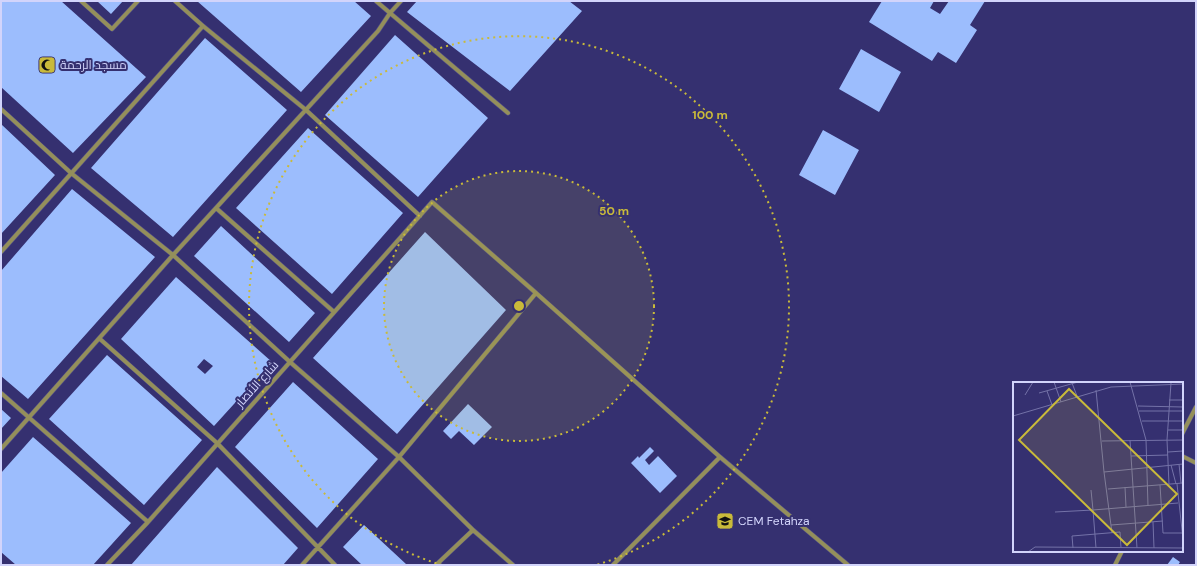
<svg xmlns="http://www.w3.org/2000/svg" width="1197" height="566" viewBox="0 0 1197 566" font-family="'DM Sans',Cairo,sans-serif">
<rect width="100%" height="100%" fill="#353070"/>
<path fill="#9cbdfd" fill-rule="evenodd" d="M1,1H61L146,77L73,153L1,87Z
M97,1H123L111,14Z
M197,1H354L371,16L301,92Z
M417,1H569L582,11L510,91L407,12Z
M882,1H934L930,8L940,14L949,1H985L970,25L977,30L956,63L938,52L932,61L869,22Z
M395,35L488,118L418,197L325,115Z
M205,38L287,110L173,237L91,168Z
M861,49L901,72L879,112L839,89Z
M1,124L55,175L1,234Z
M308,128L403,213L332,294L236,208Z
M823,130L859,150L835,195L799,175Z
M72,189L155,257L28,399L1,376V271Z
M221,226L315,313L289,342L194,256Z
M425,232L506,310L397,434L313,358Z
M176,277L272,362L214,426L121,339ZM204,359L213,366L205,374L197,367Z
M107,355L202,440L144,505L49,419Z
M293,382L378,459L317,528L235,447Z
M468,404L492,427L474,445L459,431L451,439L443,431Z
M1,409L11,418L1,429Z
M33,437L131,523L93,565H16L1,552V473Z
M650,447L654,451L645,460L649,465L658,456L677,476L660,493L631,463L638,456L639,458Z
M217,467L298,548L283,565H131Z
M364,525L406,564V565H362L343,547Z
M1173,557L1180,562L1178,565H1167Z"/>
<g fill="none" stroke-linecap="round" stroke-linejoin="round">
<g stroke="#514e89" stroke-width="5">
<path id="minor" d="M81,1L112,29L138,1
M175,1L203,26L306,110L420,216
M401,1L390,13L508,113
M1,109L71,173L173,255L290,362L399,457L473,530L436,565
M216,208L334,312
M1,252L203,26
M100,339L217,443L335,565
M1,393L148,522
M1182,434L1196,407
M1,449L173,255L378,31L390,13L376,1
M1182,456L1196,463
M473,530L513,565
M107,565L148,522L432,202L536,293
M302,565L399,457L536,293L720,457L848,565
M613,565L720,457
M1115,565L1122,551"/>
</g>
<use href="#minor" stroke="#948f5b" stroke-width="4"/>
</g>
<circle cx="519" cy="306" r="135" fill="#c9ba3a" fill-opacity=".12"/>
<g fill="none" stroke="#c9ba3a" stroke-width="2" stroke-dasharray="2 4">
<circle cx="519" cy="306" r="135"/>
<path d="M442 565A270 270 0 1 1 596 565"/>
</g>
<defs>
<g id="mosque-square" transform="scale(0.9)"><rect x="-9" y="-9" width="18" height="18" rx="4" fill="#c9ba3a" stroke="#353070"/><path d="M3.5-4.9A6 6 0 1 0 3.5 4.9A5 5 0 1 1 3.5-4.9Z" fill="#111"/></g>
<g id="school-square" transform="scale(0.9)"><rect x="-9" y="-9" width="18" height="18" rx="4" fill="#c9ba3a" stroke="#353070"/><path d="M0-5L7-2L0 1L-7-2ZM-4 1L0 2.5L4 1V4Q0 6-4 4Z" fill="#111"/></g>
</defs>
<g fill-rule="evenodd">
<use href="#mosque-square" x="47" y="65"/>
<use href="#school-square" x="725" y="521"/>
</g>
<g text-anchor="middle" stroke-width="4" stroke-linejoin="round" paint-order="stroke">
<g font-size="12" fill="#d2d4fb" stroke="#353070" text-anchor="start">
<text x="60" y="69">مسجد الرحمة</text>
<text x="738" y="525">CEM Fetahza</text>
</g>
<g font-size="12" fill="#d2d4fb" stroke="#353070">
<text transform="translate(257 384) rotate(-48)" y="4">شارع الأنصار</text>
</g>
</g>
<g transform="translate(1013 382)">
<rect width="170" height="170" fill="#353070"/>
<path fill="none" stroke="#7472a8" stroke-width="1" d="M41,0L48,20M117,0L133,58L135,124M59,1L64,14M83,8L91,90L170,82M34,9L39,23M26,11L65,0M12,13L20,0M156,18H170M125,24L170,25M126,29H170M0,34L98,5L170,2M129,39H170M155,48H170M117,58L118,74M89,59L170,58M155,70L170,69M166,82L168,101M158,83L163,102M91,90L99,151M156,102L154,58L158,1M164,102L170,157M147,103L150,151H169M112,105L113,125M95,107L170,101M42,130L80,128L78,108M140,140L141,166M98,143L150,139M60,166L59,154L107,150L108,166M83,166L80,128L165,121M124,166L118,74L155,73M15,170L22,165L170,166"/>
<path fill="#c9ba3a" fill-opacity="0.15" stroke="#c9ba3a" stroke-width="2" d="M56,7L164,112L114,163L6,58Z"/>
<rect width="170" height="170" fill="none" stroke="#d2d4fb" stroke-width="2"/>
</g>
<circle cx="519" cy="306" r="6" fill="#c9ba3a" stroke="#353070" stroke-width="2"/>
<g font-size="12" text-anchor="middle" font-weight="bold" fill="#c9ba3a" stroke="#353070" stroke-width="4" stroke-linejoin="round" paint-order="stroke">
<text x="710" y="119">100 m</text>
<text x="614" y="215">50 m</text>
</g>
<rect width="1197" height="566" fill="none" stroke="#d2d4fb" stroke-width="4"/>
</svg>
